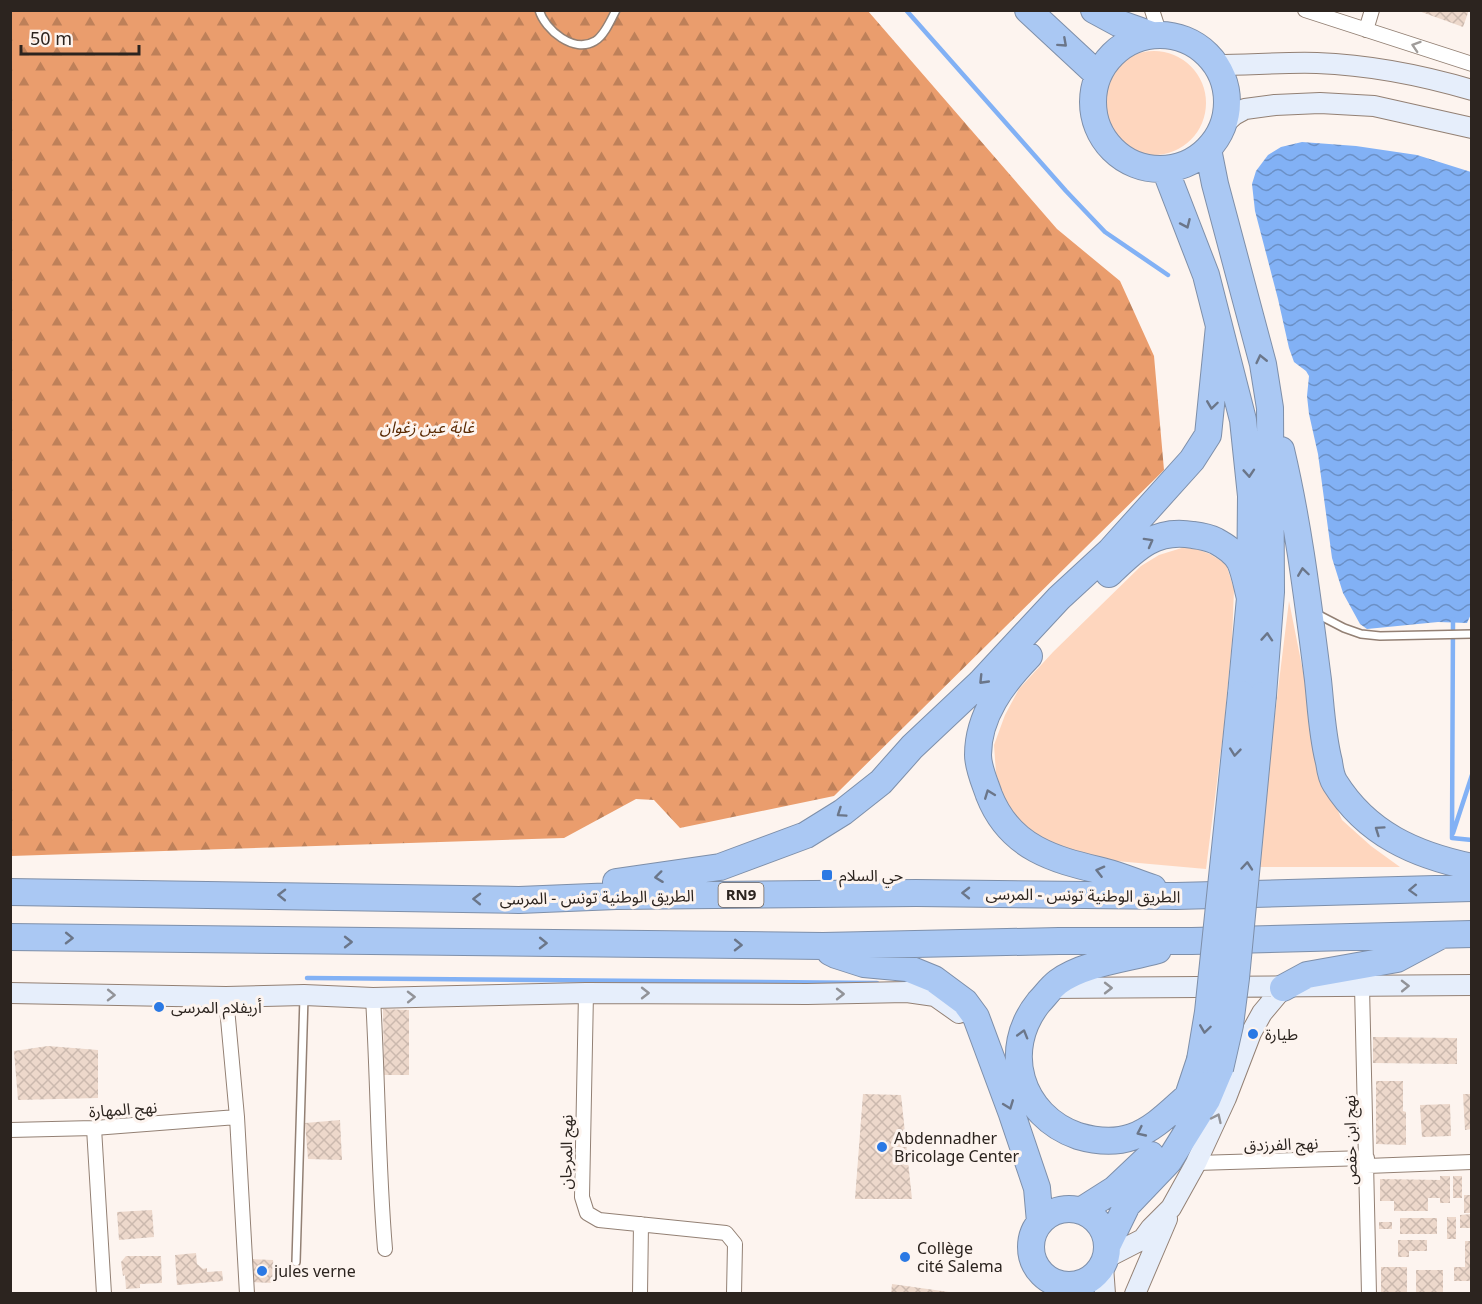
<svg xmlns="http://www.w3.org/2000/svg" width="1482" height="1304" viewBox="0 0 1482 1304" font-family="Georgia,'Noto Sans Arabic',serif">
<defs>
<pattern id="forest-firs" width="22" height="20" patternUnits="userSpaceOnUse" patternTransform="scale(1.5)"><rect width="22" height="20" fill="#ea9d6d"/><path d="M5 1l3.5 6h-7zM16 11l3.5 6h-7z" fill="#be8059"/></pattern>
<pattern id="water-waves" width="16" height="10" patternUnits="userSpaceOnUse" patternTransform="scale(1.5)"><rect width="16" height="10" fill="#82b1f5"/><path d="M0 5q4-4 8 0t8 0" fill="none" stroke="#6b90c6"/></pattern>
<pattern id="building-cross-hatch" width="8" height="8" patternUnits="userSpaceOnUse" patternTransform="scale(1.5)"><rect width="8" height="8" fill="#edd8cb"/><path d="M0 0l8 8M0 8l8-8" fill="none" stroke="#cbb9ae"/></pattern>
</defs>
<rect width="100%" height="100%" fill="#fdf4ef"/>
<path fill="#fed6be" d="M1102 103a52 52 0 1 1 104 0a52 52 0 1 1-104 0Z
M1188,546L1210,554L1226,564L1234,589L1232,640L1224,726L1206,869L1105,860L1063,849L1038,835L1014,816L1002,793L996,773L994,745L1005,715L1019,689L1053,652L1141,566L1159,555Z
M1289,601L1325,782L1342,820L1371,846L1400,867H1256Z"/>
<path fill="url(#forest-firs)" d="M10,11H868L1057,229L1120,281L1154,356L1164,470L834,796L680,828L654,800L636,799L564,838L11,856Z"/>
<path fill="url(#water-waves)" d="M1302,142L1356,146L1417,155L1471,172L1472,612L1467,623L1438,622L1367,629L1360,624L1343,593L1332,558L1318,454L1309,414L1307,396L1309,376L1306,371L1294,362L1289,348L1278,299L1255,211L1252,184L1256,171L1268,155L1281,147Z"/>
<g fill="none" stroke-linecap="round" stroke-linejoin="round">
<path stroke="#82b1f5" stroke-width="4.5" d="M906,10L1066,191L1105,232L1168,275
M1453,833L1472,775
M1452,838L1453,619
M1452,838L1472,840
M307,978L877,983"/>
</g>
<path fill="url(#building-cross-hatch)" d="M1416,10H1469L1463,27Z
M383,1009L409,1010V1075H384Z
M1373,1037L1457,1038V1064L1373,1063Z
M48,1046L98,1050V1098L18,1100L14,1051Z
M1376,1081H1403V1111L1406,1112V1145L1376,1144Z
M863,1094L901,1095L912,1199H855Z
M1463,1094H1472V1129L1465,1130Z
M1450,1104L1451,1136L1422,1137L1420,1105Z
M340,1120L342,1160L308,1159L305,1123Z
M1440,1176H1450V1203H1440V1198H1428V1211H1394V1201H1380V1179L1440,1180Z
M1453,1176H1462V1198H1453Z
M1464,1195H1472V1213H1464Z
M152,1210L154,1237L119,1240L117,1212Z
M1472,1214V1228H1460V1215Z
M1447,1217H1456V1239H1447Z
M1400,1218H1437V1234H1400Z
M1379,1222H1392V1229H1379Z
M1398,1240H1427V1251H1409V1257H1398Z
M1465,1241H1472V1281H1454V1267H1465Z
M196,1253L197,1264L203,1269L207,1268V1272L222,1271L223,1281L177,1285L175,1255Z
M126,1256H161L162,1283L140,1284V1288L126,1289L125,1275L123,1276L121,1262Z
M250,1259L273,1260L275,1283L251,1282Z
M1381,1267H1407V1293H1381Z
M1416,1270H1443V1294H1416Z
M892,1284L949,1292V1294H891Z"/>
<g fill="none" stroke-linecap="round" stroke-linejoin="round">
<g stroke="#938074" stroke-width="10">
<path id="lane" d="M539,10C545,30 574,54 595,41C604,36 611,20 616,10
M1317,614L1344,628L1361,634L1380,636L1472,634
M296,1262L304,997"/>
</g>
<g stroke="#938074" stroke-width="16">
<path id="street" d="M1152,10L1160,35
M1305,10L1472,64
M1366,30L1372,10
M1362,986L1369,1294
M586,993L582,1197L587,1213L599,1220L726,1233L735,1244L734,1294
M226,997L237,1117L247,1294
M373,998C378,1082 378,1166 385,1249
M94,1128L104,1294
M10,1130L94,1128L237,1117
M1196,1163L1367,1158
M1367,1166L1472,1162
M640,1294L641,1224"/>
</g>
<g stroke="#938074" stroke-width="22">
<path id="secondary" d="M1216,65C1249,65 1283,62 1317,63C1370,65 1421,75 1472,90
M1223,125L1234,115L1245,109L1275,105L1320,103L1374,106L1472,128
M1049,988L1472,985
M10,993L226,997L304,995L373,998L586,993L807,994L907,992L935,996L959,1013
M1106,1258L1143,1239L1151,1228L1171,1208L1196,1163L1226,1098L1251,1033L1262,1013L1283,988
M1103,1266L1105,1294
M1073,1285L1079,1294
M1135,1294L1167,1219"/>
</g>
<g stroke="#7e8fa9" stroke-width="28">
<path id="highway" d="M1028,10L1098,75
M1094,10L1118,23L1152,35
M1093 102a67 67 0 1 1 134 0a67 67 0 1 1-134 0Z
M1208,149L1215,184L1263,364L1270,408L1271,592L1263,695
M1165,169L1206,275L1243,420L1251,496L1250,598L1241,694
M1281,450C1299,526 1308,603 1318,680C1321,708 1322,735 1329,762C1330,769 1331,777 1335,783C1367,834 1415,855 1472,867
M1109,574C1135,549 1155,528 1193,535C1201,536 1208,537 1216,541C1225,546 1235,552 1240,562C1245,573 1247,587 1250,598
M1029,656C1003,683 978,715 978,755C978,768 985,783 989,795C998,818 1014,837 1036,849C1058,861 1082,866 1106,872C1122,876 1137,883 1153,888
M616,882L720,867L806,835L843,812L881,782L912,747L980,683L1059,598L1110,551L1192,460L1208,435L1219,326
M10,892L519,900L616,896L916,893L1176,896L1472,888
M10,937L823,946L1059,941H1192L1472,934
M1158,950C1126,959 1084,963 1058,982C1050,988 1046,995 1039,1002C1000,1050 1020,1116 1078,1136C1095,1141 1115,1143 1132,1137C1154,1129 1170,1112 1187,1097
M830,952L836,955L864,964L907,968L934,979L965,1002L976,1017L1012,1114L1037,1188L1040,1222
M1283,988L1307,975L1397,959L1440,936
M1182,1114L1200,1060
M1031 1247a38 38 0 1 1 76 0a38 38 0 1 1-76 0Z
M1082,1210L1115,1189L1151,1155
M1108,1244L1127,1205L1169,1161L1207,1100L1220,1069"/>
</g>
<use href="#lane" stroke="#fff" stroke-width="7"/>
<use href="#street" stroke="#fff" stroke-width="14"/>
<use href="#secondary" stroke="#e6eefb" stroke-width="20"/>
<use href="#highway" stroke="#aac8f3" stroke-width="26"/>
<g stroke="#7e8fa9" stroke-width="28" stroke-linecap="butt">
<path id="highway-bridge" d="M1200,1060L1208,1012L1241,694
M1220,1069L1230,1025L1236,978L1263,695"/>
</g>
<use href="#highway-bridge" stroke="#aac8f3" stroke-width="26"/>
</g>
<defs><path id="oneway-chevron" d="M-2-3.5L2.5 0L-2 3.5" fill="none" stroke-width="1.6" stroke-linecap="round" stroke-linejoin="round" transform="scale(1.5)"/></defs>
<g stroke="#6b7689">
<use href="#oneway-chevron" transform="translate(1063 43) rotate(42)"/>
<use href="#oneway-chevron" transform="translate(1186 224) rotate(66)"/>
<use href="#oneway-chevron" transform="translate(1261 359) rotate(-103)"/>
<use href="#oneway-chevron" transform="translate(1212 405) rotate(98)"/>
<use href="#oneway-chevron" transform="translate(1249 473) rotate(86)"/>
<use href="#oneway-chevron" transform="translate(1149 542) rotate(-29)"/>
<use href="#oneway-chevron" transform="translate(1303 572) rotate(-98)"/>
<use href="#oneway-chevron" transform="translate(1267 637) rotate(-86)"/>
<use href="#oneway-chevron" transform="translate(983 680) rotate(134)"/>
<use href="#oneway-chevron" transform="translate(1235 752) rotate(96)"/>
<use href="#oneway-chevron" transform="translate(989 794) rotate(-111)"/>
<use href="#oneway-chevron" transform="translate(841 813) rotate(146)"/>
<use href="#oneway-chevron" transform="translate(1379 830) rotate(-145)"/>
<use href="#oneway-chevron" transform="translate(1247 866) rotate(-85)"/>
<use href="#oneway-chevron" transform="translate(1100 871) rotate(-166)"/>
<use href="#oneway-chevron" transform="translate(659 877) rotate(173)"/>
<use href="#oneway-chevron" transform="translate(1413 890) rotate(178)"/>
<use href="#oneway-chevron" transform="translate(966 893) rotate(-179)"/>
<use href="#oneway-chevron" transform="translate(282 895) rotate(-179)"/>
<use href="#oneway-chevron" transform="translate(477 899) rotate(-179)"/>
<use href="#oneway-chevron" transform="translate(69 938) rotate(1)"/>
<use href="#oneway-chevron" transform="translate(348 942)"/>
<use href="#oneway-chevron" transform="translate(543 943) rotate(1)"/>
<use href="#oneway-chevron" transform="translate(738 945) rotate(1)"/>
<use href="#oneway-chevron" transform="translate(1205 1029) rotate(98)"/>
<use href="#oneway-chevron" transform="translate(1023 1034) rotate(-74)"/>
<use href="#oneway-chevron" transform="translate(1009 1105) rotate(69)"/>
<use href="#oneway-chevron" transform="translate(1141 1132) rotate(155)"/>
</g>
<use stroke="#a09c9a" href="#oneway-chevron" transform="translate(1416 46) rotate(-162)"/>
<g stroke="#929398">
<use href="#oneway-chevron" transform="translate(1405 986) rotate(-1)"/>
<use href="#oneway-chevron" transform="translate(1108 988)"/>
<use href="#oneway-chevron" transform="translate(645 993)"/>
<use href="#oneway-chevron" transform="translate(840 994)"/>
<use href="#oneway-chevron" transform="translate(111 995) rotate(1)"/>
<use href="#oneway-chevron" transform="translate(411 997) rotate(-1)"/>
<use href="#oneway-chevron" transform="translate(1217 1118) rotate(-65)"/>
</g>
<g fill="#2b79e4" stroke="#fdf4ef" stroke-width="2">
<rect x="821" y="869" width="12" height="12" rx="3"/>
<circle cx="159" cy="1007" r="6"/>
<circle cx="1253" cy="1034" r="6"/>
<circle cx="882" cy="1147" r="6"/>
<circle cx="905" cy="1257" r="6"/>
<circle cx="262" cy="1271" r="6"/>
</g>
<g text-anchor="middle" stroke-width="6" stroke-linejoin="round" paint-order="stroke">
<rect fill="#fdf4ef" stroke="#6b625d" stroke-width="1.5" x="718.5" y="883" width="45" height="24" rx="4.5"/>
<g font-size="15" font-weight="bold" fill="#2c241f">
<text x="741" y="900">RN9</text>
</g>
<g font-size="16" font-style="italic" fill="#592902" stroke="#fdf4ef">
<text x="427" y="433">غابة عين زغوان</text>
</g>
<g font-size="16" fill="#2c241f" stroke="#fdf4ef" text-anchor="start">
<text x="839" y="881">حي السلام</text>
<text x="171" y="1013">أريفلام المرسى</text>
<text x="1265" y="1040">طيارة</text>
<text x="894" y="1144">Abdennadher<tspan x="894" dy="18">Bricolage Center</tspan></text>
<text x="917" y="1254">Collège<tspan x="917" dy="18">cité Salema</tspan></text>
<text x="274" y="1277">jules verne</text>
</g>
<g font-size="16" fill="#2c241f" stroke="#fdf4ef">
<text transform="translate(1083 895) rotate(1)" y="6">الطريق الوطنية تونس - المرسى</text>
<text transform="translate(597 897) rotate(-1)" y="6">الطريق الوطنية تونس - المرسى</text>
<text transform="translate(123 1109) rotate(-4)" y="6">نهج المهارة</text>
<text transform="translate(1350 1140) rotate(-91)" y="6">نهج ابن حفص</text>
<text transform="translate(1281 1144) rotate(-2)" y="6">نهج الفرزدق</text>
<text transform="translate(566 1152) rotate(-89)" y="6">نهج المرجان</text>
</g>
</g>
<rect width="1482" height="1304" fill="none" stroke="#2c241f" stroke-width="24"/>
<path d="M21 45v9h118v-9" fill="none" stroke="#2c241f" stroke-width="3"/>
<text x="30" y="45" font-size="18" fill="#2c241f" stroke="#fdf4ef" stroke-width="4.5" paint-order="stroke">50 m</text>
</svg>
